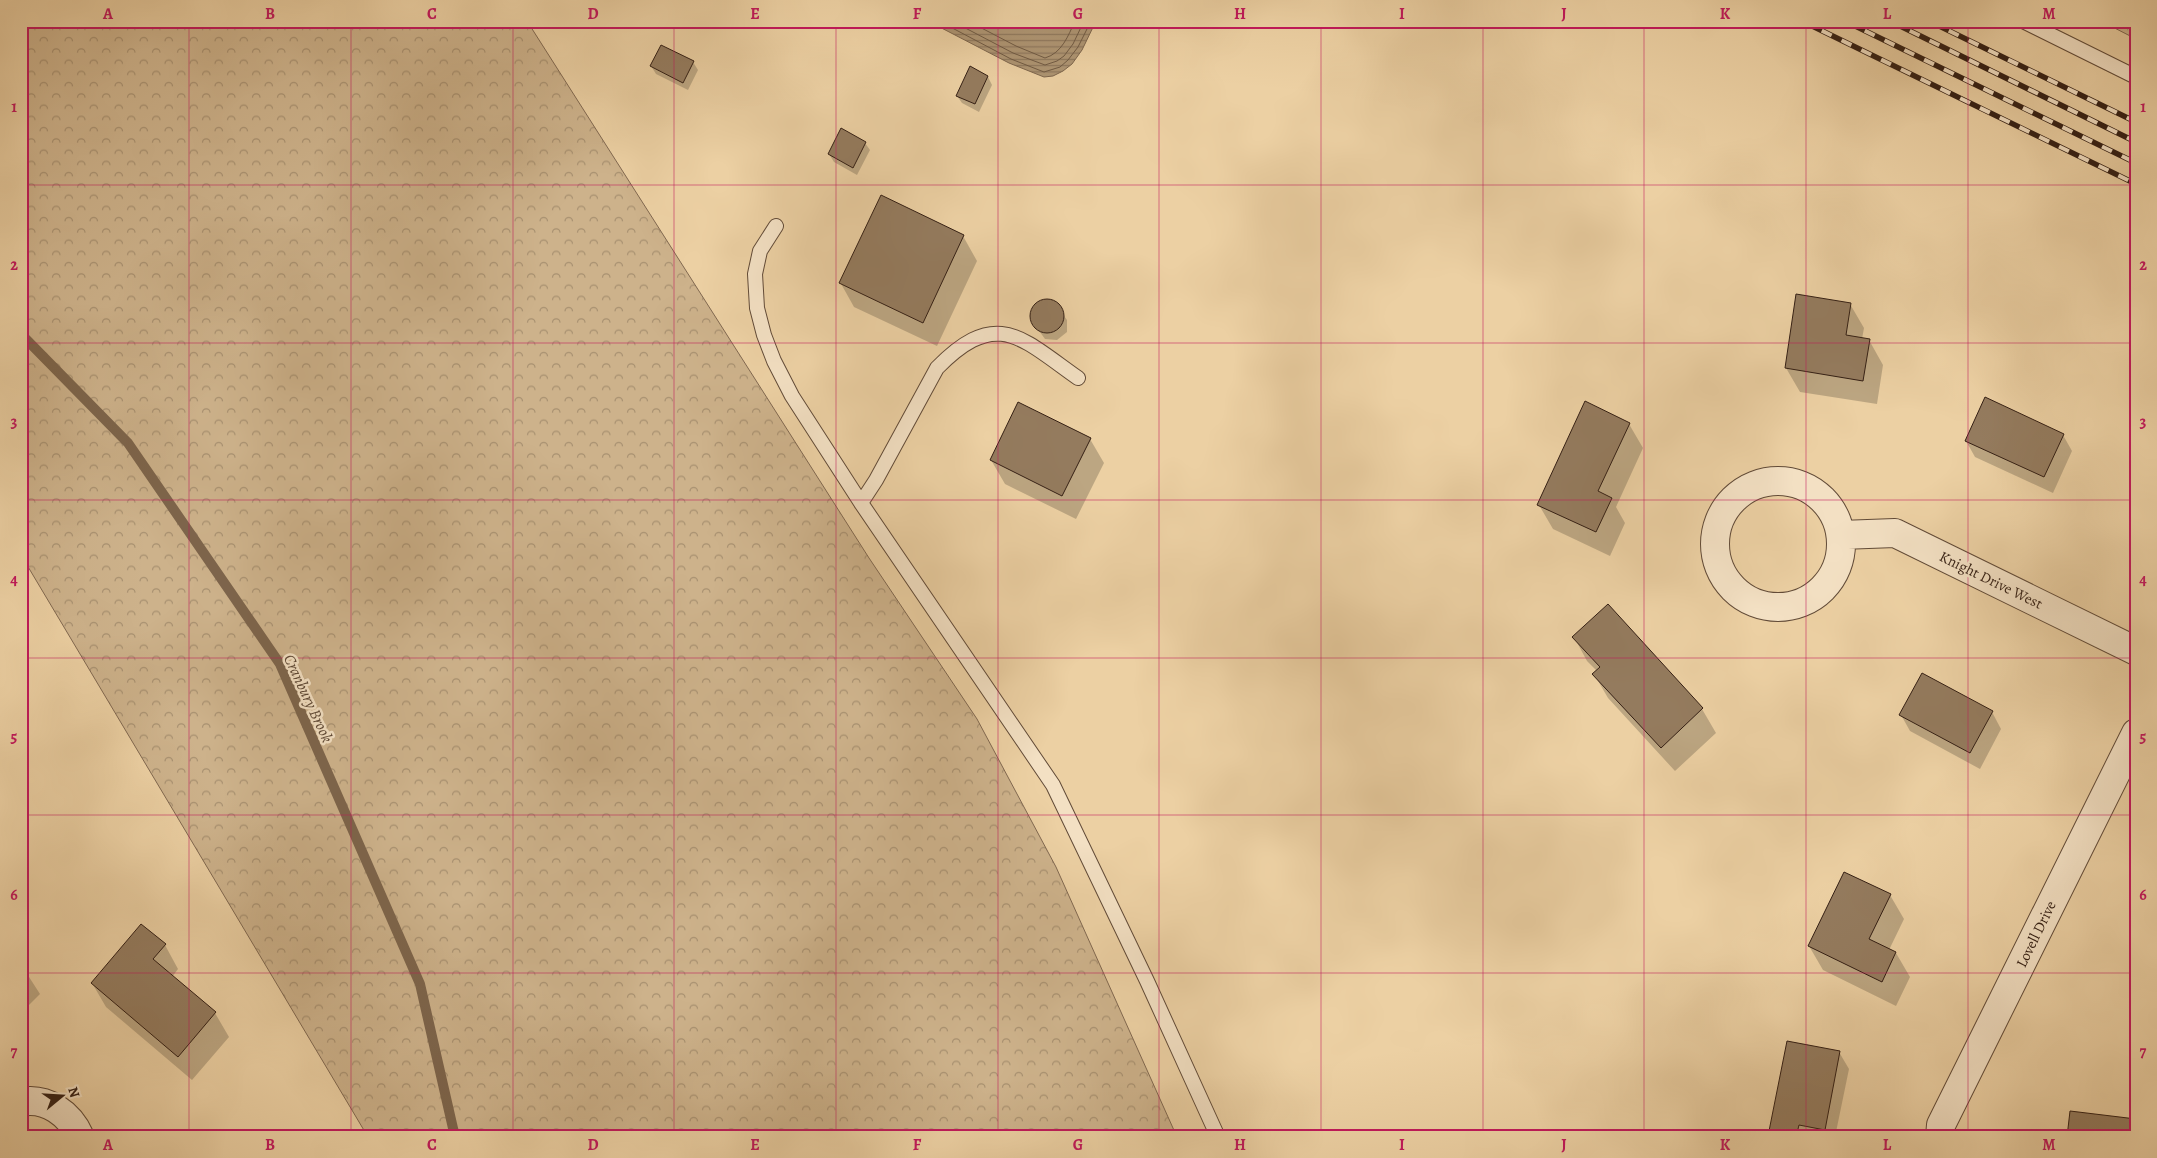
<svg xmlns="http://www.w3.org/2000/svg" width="2157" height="1158" viewBox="0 0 2157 1158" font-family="Alegreya,serif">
<defs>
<pattern id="forest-crowns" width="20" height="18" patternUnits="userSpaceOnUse" patternTransform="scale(1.25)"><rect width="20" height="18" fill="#cdb28b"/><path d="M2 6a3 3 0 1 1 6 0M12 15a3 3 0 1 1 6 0" fill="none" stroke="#a79070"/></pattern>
<pattern id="water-rules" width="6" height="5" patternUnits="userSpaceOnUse" patternTransform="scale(1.25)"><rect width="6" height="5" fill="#ad9472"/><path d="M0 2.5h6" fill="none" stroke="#8e785c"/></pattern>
</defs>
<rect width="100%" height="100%" fill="#ecd0a3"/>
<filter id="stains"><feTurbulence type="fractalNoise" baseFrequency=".004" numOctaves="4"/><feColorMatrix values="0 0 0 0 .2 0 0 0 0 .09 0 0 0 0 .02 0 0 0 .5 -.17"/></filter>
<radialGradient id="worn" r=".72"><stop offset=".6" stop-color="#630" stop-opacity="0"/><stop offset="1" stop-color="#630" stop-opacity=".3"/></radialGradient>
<path fill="url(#forest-crowns)" stroke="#806850" d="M21,21H527L869,558L977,719L1056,867L1177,1137H368L21,555Z
M2101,21H2136V39Z"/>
<path fill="url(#water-rules)" stroke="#7d654c" d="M928,21H1096L1082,50L1072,64L1063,71L1053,76L1044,77L1009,63Z"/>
<path fill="#0003" d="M693,62L698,70L688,90L656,74L651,66Z
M988,77L992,85L979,112L962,103L957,96Z
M865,143L870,150L857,175L834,162L829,154Z
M881,197L963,236L977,261L937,346L854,307L840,282Z
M1042,301L1054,302L1067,320V332L1057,340L1045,339L1032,321L1033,309Z
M1850,304L1864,328L1862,339L1869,340L1883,365L1877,404L1800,392L1786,368Z
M1629,424L1643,448L1616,507L1625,523L1610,556L1553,529L1539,505Z
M2063,435L2072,451L2053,493L1975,457L1966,441Z
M1090,439L1104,463L1076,519L1005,484L991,460Z
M1574,637L1702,709L1716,733L1675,771L1608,698L1594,674L1597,671L1587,661Z
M1992,712L2001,729L1980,769L1910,731L1901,715Z
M1890,895L1904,919L1889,950L1896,953L1910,977L1896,1006L1823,970L1809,946Z
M165,945L178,969L172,977L215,1013L229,1037L192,1080L106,1007L92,983Z
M21,949L28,960L22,966L40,994L21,1013Z
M1839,1052L1849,1069L1835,1137H1770Z"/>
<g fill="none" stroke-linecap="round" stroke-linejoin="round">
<path stroke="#705a43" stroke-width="1" d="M939,21L1011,59L1044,72L1060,67L1068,60L1078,47L1091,21
M952,21L1013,53L1045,65L1057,61L1064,56L1073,44L1084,21
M968,21L1016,46L1045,58C1062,53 1068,36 1075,21"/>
<path stroke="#7d654c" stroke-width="10" d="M21,334L128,443L280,664L420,984L455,1137"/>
</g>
<path fill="#947b5e" stroke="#341f14" d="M661,45L694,61L683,83L650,66Z
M970,66L988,76L975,104L956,96Z
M841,128L866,142L853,168L828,154Z
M881,195L964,235L923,323L839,283Z
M1796,294L1851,303L1846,335L1870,339L1863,381L1785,368Z
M1030 316a17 17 0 1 1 34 0a17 17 0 1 1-34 0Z
M1985,397L2064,434L2044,477L1965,441Z
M1585,401L1630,423L1598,491L1612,498L1596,532L1537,505Z
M1018,402L1091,438L1062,496L990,460Z
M1608,604L1703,708L1661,748L1592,674L1600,667L1572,637Z
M1922,673L1993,711L1970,753L1899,715Z
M1844,872L1891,894L1869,939L1896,952L1882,982L1808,946Z
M141,924L166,944L153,959L216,1012L178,1057L91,983Z
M1787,1041L1840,1051L1825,1130L1799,1125L1796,1137H1774L1768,1136Z
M2070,1111L2136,1119V1137H2067Z"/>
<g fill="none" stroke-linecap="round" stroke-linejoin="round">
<g stroke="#624b38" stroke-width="16">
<path id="service" d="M2023,21L2136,77
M776,226L760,251L755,274L757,308L764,335L774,361L792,396L861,503L1053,785L1147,981L1218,1137
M861,503L876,480L937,368C997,307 1021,338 1078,378"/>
</g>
<g stroke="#624b38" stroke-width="30">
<path id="minor" d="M1715 544a63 63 0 1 1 126 0a63 63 0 1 1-126 0Z
M1841,535L1895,533L2136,651
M21,1102C47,1097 70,1114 80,1137
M1940,1137L1941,1125L2136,733"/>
</g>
<use href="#service" stroke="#f3e0c3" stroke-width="14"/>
<use href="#minor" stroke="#f3e0c3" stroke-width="28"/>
<g stroke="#341f14" stroke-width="5.5">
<path id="rail" d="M1802,21L2136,184
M1845,21L2136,163
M1890,21L2136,142
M1929,21L2136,122"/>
</g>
<use href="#rail" stroke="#f3e0c3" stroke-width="4" stroke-dasharray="11" stroke-linecap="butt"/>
</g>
<path fill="none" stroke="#c2185b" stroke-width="1" stroke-opacity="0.55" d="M189,21V1137M351,21V1137M513,21V1137M674,21V1137M836,21V1137M998,21V1137M1159,21V1137M1321,21V1137M1483,21V1137M1644,21V1137M1806,21V1137M1968,21V1137M21,185H2136M21,343H2136M21,500H2136M21,658H2136M21,815H2136M21,973H2136"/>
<g text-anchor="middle" stroke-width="5" stroke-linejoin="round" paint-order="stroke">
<g font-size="15" fill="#341f14" stroke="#f3e0c3">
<text transform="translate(1991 580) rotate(26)" y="5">Knight Drive West</text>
<text transform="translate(2036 934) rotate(-64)" y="5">Lovell Drive</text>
</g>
<g font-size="16" font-style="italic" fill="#5e4835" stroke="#f3e0c3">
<text transform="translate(309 698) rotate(65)" y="6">Cranbury Brook</text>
</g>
</g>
<rect width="2157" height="1158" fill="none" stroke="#ecd0a3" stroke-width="55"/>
<g transform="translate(62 1096) rotate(72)" stroke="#f3e0c3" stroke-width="4" paint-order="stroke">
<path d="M0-4L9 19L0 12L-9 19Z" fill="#341f14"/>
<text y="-8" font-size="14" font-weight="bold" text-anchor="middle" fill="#341f14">N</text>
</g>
<rect x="28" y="28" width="2102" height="1102" fill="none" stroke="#c2185b" stroke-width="2"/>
<g font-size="16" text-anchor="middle" font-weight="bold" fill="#c2185b">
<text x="108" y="19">A</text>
<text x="270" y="19">B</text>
<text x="432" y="19">C</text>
<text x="593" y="19">D</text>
<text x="755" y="19">E</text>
<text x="917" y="19">F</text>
<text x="1078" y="19">G</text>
<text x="1240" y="19">H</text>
<text x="1402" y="19">I</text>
<text x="1564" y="19">J</text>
<text x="1725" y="19">K</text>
<text x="1887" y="19">L</text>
<text x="2049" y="19">M</text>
<text x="14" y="112">1</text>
<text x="2143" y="112">1</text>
<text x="14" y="270">2</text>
<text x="2143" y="270">2</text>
<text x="14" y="427">3</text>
<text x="2143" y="427">3</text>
<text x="14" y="585">4</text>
<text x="2143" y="585">4</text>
<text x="14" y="742">5</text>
<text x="2143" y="742">5</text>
<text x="14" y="900">6</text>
<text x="2143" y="900">6</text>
<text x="14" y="1057">7</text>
<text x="2143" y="1057">7</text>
<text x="108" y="1150">A</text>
<text x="270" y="1150">B</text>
<text x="432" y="1150">C</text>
<text x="593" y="1150">D</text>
<text x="755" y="1150">E</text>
<text x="917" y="1150">F</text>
<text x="1078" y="1150">G</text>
<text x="1240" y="1150">H</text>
<text x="1402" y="1150">I</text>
<text x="1564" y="1150">J</text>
<text x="1725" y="1150">K</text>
<text x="1887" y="1150">L</text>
<text x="2049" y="1150">M</text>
</g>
<rect width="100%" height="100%" filter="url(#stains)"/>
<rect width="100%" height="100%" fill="url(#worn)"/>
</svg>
